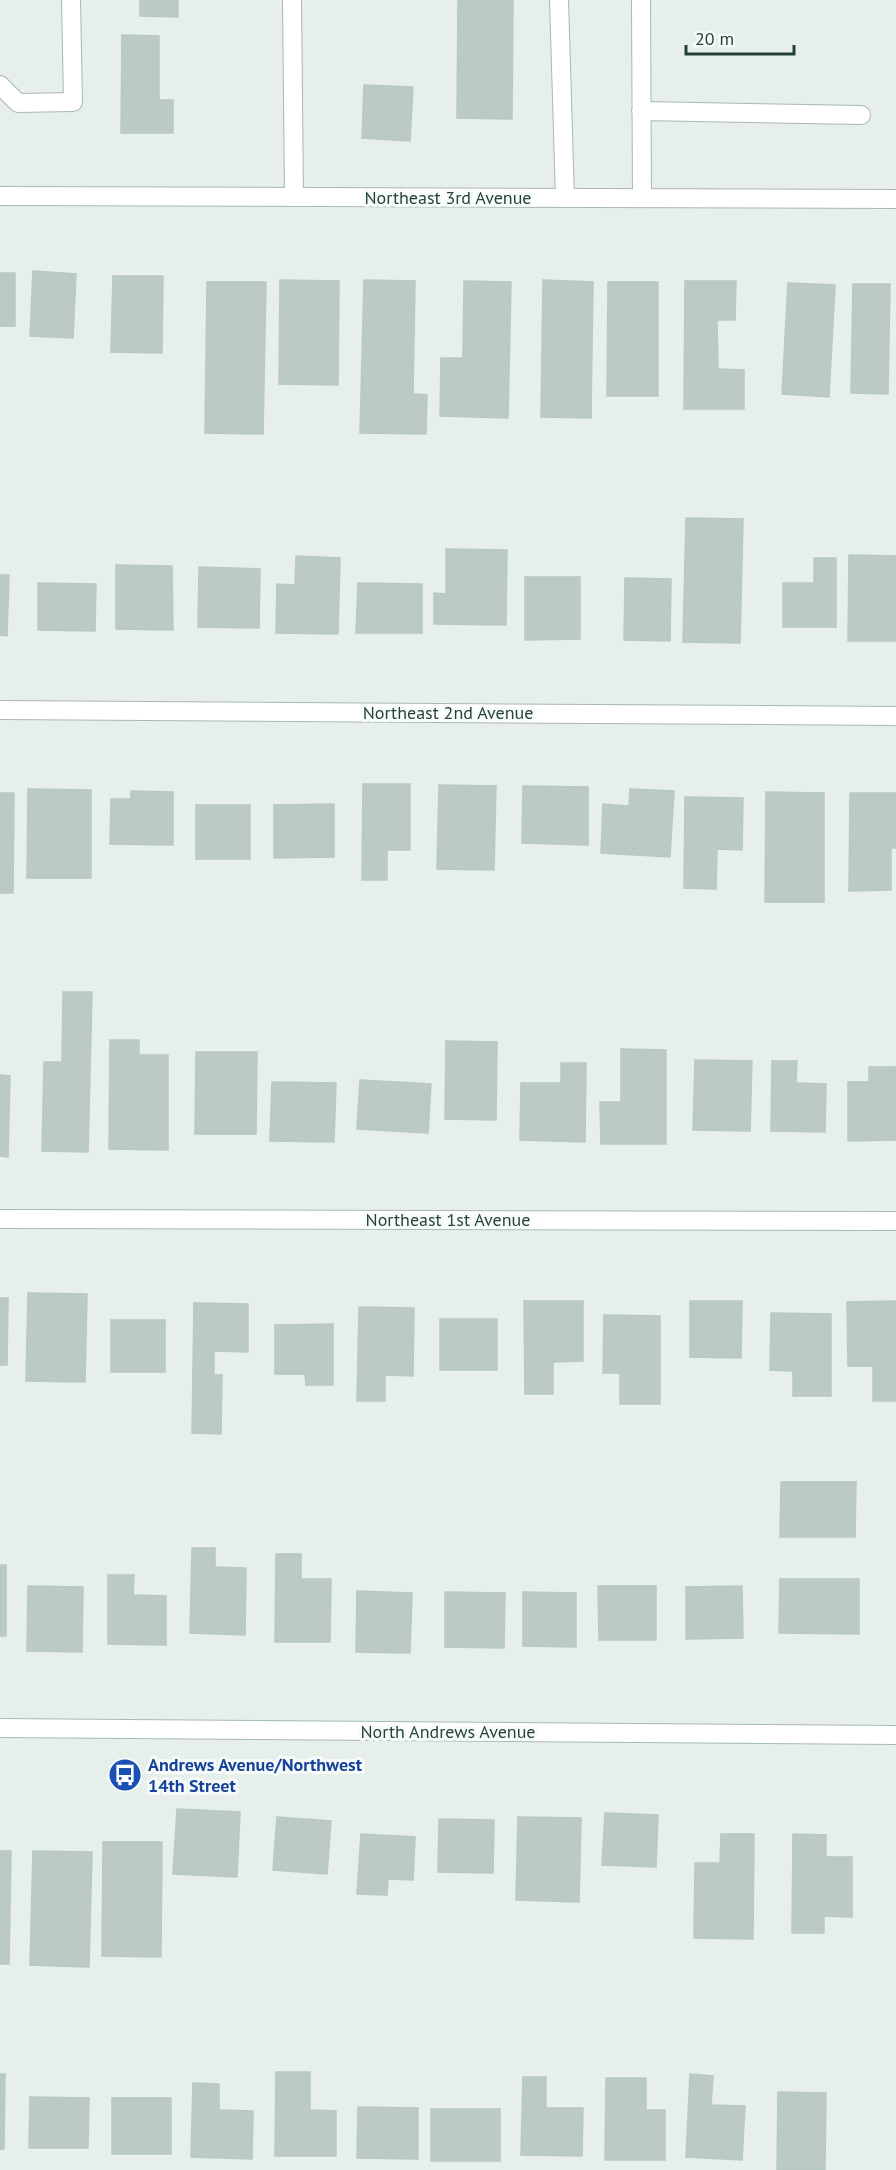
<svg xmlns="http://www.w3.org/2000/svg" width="896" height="2170" viewBox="0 0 896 2170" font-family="'PT Sans',sans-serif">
<rect width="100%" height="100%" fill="#e6efeb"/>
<path fill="#bbcac4" stroke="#b8c9c2" stroke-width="1.5" d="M140,0H178V17L140,16Z
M458,0H513L512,119L457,118Z
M122,35L159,36V100H173V133H121Z
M364,85L413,87L410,141L362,138Z
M33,271L76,274L73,338L30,336Z
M0,273H15V326H0Z
M113,276H163L162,353L111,352Z
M280,280L339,281L338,385L279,384Z
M364,280L415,281L413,394L427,395L426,434L360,433Z
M543,280L593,282L591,418L541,417Z
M464,281L511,282L508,418L440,416L441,358H463Z
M685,281H736L735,320H717L718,369L744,370V409H684Z
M207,282H266L263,434L205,433Z
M608,282H658V396H607Z
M788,283L835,285L829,397L782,394Z
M853,284H890L888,394L851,393Z
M686,518L743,519L740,643L683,642Z
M446,549L507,550L506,625L434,624V593L446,594Z
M849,555L896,556V641H848Z
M296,556L340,558L338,634L276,633L277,584L295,585Z
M814,558H836V627H783V583H814Z
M116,565L172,566L173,630L116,629Z
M199,567L260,569L259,628L198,627Z
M0,575H9L7,636L0,635Z
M525,577H580V639L525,640Z
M625,578L671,579L670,641L624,640Z
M38,583L96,584L95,631L38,630Z
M358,583L422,584V633H356Z
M363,784H410V850H387V880H362Z
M439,785L496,786L494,870L437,869Z
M523,786L588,787V845L522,843Z
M28,789L91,790V878H27Z
M630,789L674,791L670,857L601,853L603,804L629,806Z
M131,791L173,792V845L110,844L111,799H131Z
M766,792L824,793V902H765Z
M0,793H14L13,893H0Z
M850,793H896V848H891V890L849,891Z
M685,797L743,798L742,850L717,849L716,889L684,888Z
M334,804V857L274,858V805Z
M196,805H250V859H196Z
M63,992H92L88,1152L42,1151L44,1062H62Z
M110,1040H139V1055H168V1150L109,1149Z
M446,1041L497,1042L496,1120L445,1119Z
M621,1049L666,1050V1144H601L600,1102H621Z
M196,1052H257L256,1134H195Z
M695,1060L752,1061L750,1131L693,1130Z
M772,1061H797L796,1083L826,1084L825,1132L771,1131Z
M561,1063H586L585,1142L520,1140L521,1083H561Z
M869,1067H896V1140L848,1141V1082H869Z
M0,1075L10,1076L8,1157L0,1156Z
M360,1080L431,1084L428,1133L357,1129Z
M272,1082L336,1083L334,1142L270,1141Z
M28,1293L87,1294L85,1382L26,1381Z
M0,1298H8L7,1365H0Z
M524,1301H583V1361L553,1362V1394H525Z
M690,1301H742L741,1358L690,1357Z
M896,1301V1401H873V1366H848L847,1302Z
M194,1303L248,1304V1352L214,1351V1375H222L221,1434L192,1433Z
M359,1307L414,1308L413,1376L385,1375V1401H357Z
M771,1313L831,1314V1396H793V1371L770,1370Z
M604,1315L660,1316V1404H620V1373H603Z
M440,1319H497V1370H440Z
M111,1320H165V1372H111Z
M333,1324V1385H306L305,1374H275V1325Z
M781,1482H856L855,1537H780Z
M192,1548H215V1567L246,1568L245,1635L190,1633Z
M276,1554H301V1579H331L330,1642H275Z
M0,1565H6V1636H0Z
M108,1575H134L133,1595L166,1596V1645L108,1644Z
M780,1579H859V1634L779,1633Z
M28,1586L83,1587L82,1652L27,1651Z
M598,1586H656V1640H599Z
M742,1586L743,1638L686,1639V1587Z
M357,1591L412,1593L410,1653L356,1652Z
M445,1592L505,1593L504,1648L445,1647Z
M523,1592L576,1593V1647L523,1646Z
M177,1809L240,1812L237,1877L173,1874Z
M605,1813L658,1815L656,1867L602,1865Z
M277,1817L331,1821L327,1874L273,1870Z
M518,1817L581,1818L579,1902L516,1900Z
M439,1819L494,1820L493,1873L438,1872Z
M361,1834L415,1837L413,1880L388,1879L387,1895L357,1894Z
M721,1834H754L753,1939L694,1938L695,1863H720Z
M793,1834L826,1835V1857H852V1917L824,1916V1933H792Z
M103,1842H162L161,1957L102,1956Z
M0,1851H11L9,1964H0Z
M33,1851L92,1852L89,1967L30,1965Z
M276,2072H310V2110L336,2111V2156H275Z
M0,2074H5L4,2149H0Z
M690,2074L713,2076L711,2105L745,2106L742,2160L686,2157Z
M523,2077H546V2108H583L582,2156L521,2155Z
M606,2078H646V2110H665V2160H605Z
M193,2083L219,2084V2110L253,2111L252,2159L191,2157Z
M778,2092L826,2093L825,2170H777Z
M30,2097L89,2098L88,2148H29Z
M112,2098H171V2154H112Z
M358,2107L418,2108V2159L357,2158Z
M431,2109H500V2161H431Z"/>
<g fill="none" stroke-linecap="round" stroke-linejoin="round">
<g stroke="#a8b8b2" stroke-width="20">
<path id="service" d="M292,0L294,197
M559,0L565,198
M641,0L642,198
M0,85L18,103L73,102L71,0
M641,111L861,115"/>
</g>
<g stroke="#a8b8b2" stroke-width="20">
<path id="minor" d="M0,196L896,199
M0,710L896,716
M0,1219L896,1221"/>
</g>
<g stroke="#a4bbb3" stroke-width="20">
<path id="secondary" d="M0,1728L896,1735"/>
</g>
<use href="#service" stroke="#fff" stroke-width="18"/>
<use href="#minor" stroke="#fff" stroke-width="18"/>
<use href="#secondary" stroke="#fff" stroke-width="18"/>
</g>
<defs>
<g id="bus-disc" transform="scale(1.725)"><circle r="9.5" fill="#1a4fb4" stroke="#f7fbf9"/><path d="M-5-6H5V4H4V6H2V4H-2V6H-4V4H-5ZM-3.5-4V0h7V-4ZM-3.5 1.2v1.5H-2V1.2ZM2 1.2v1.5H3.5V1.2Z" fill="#fff"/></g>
</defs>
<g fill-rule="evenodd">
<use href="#bus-disc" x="125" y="1775"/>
</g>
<g text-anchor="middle" stroke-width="6" stroke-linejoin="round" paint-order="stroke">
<g font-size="18" fill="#24423a" stroke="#f7fbf9">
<text x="448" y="204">Northeast 3rd Avenue</text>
<text x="448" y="719">Northeast 2nd Avenue</text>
<text x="448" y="1226">Northeast 1st Avenue</text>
<text x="448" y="1738">North Andrews Avenue</text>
</g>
<g font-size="18" font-weight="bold" fill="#164399" stroke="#f7fbf9" text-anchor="start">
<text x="148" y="1771">Andrews Avenue/Northwest<tspan x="148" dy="21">14th Street</tspan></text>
</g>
</g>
<path d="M686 45v9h108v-9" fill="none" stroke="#24423a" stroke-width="3"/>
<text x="695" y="45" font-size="18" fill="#24423a" stroke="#f7fbf9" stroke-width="4.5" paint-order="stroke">20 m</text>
</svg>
